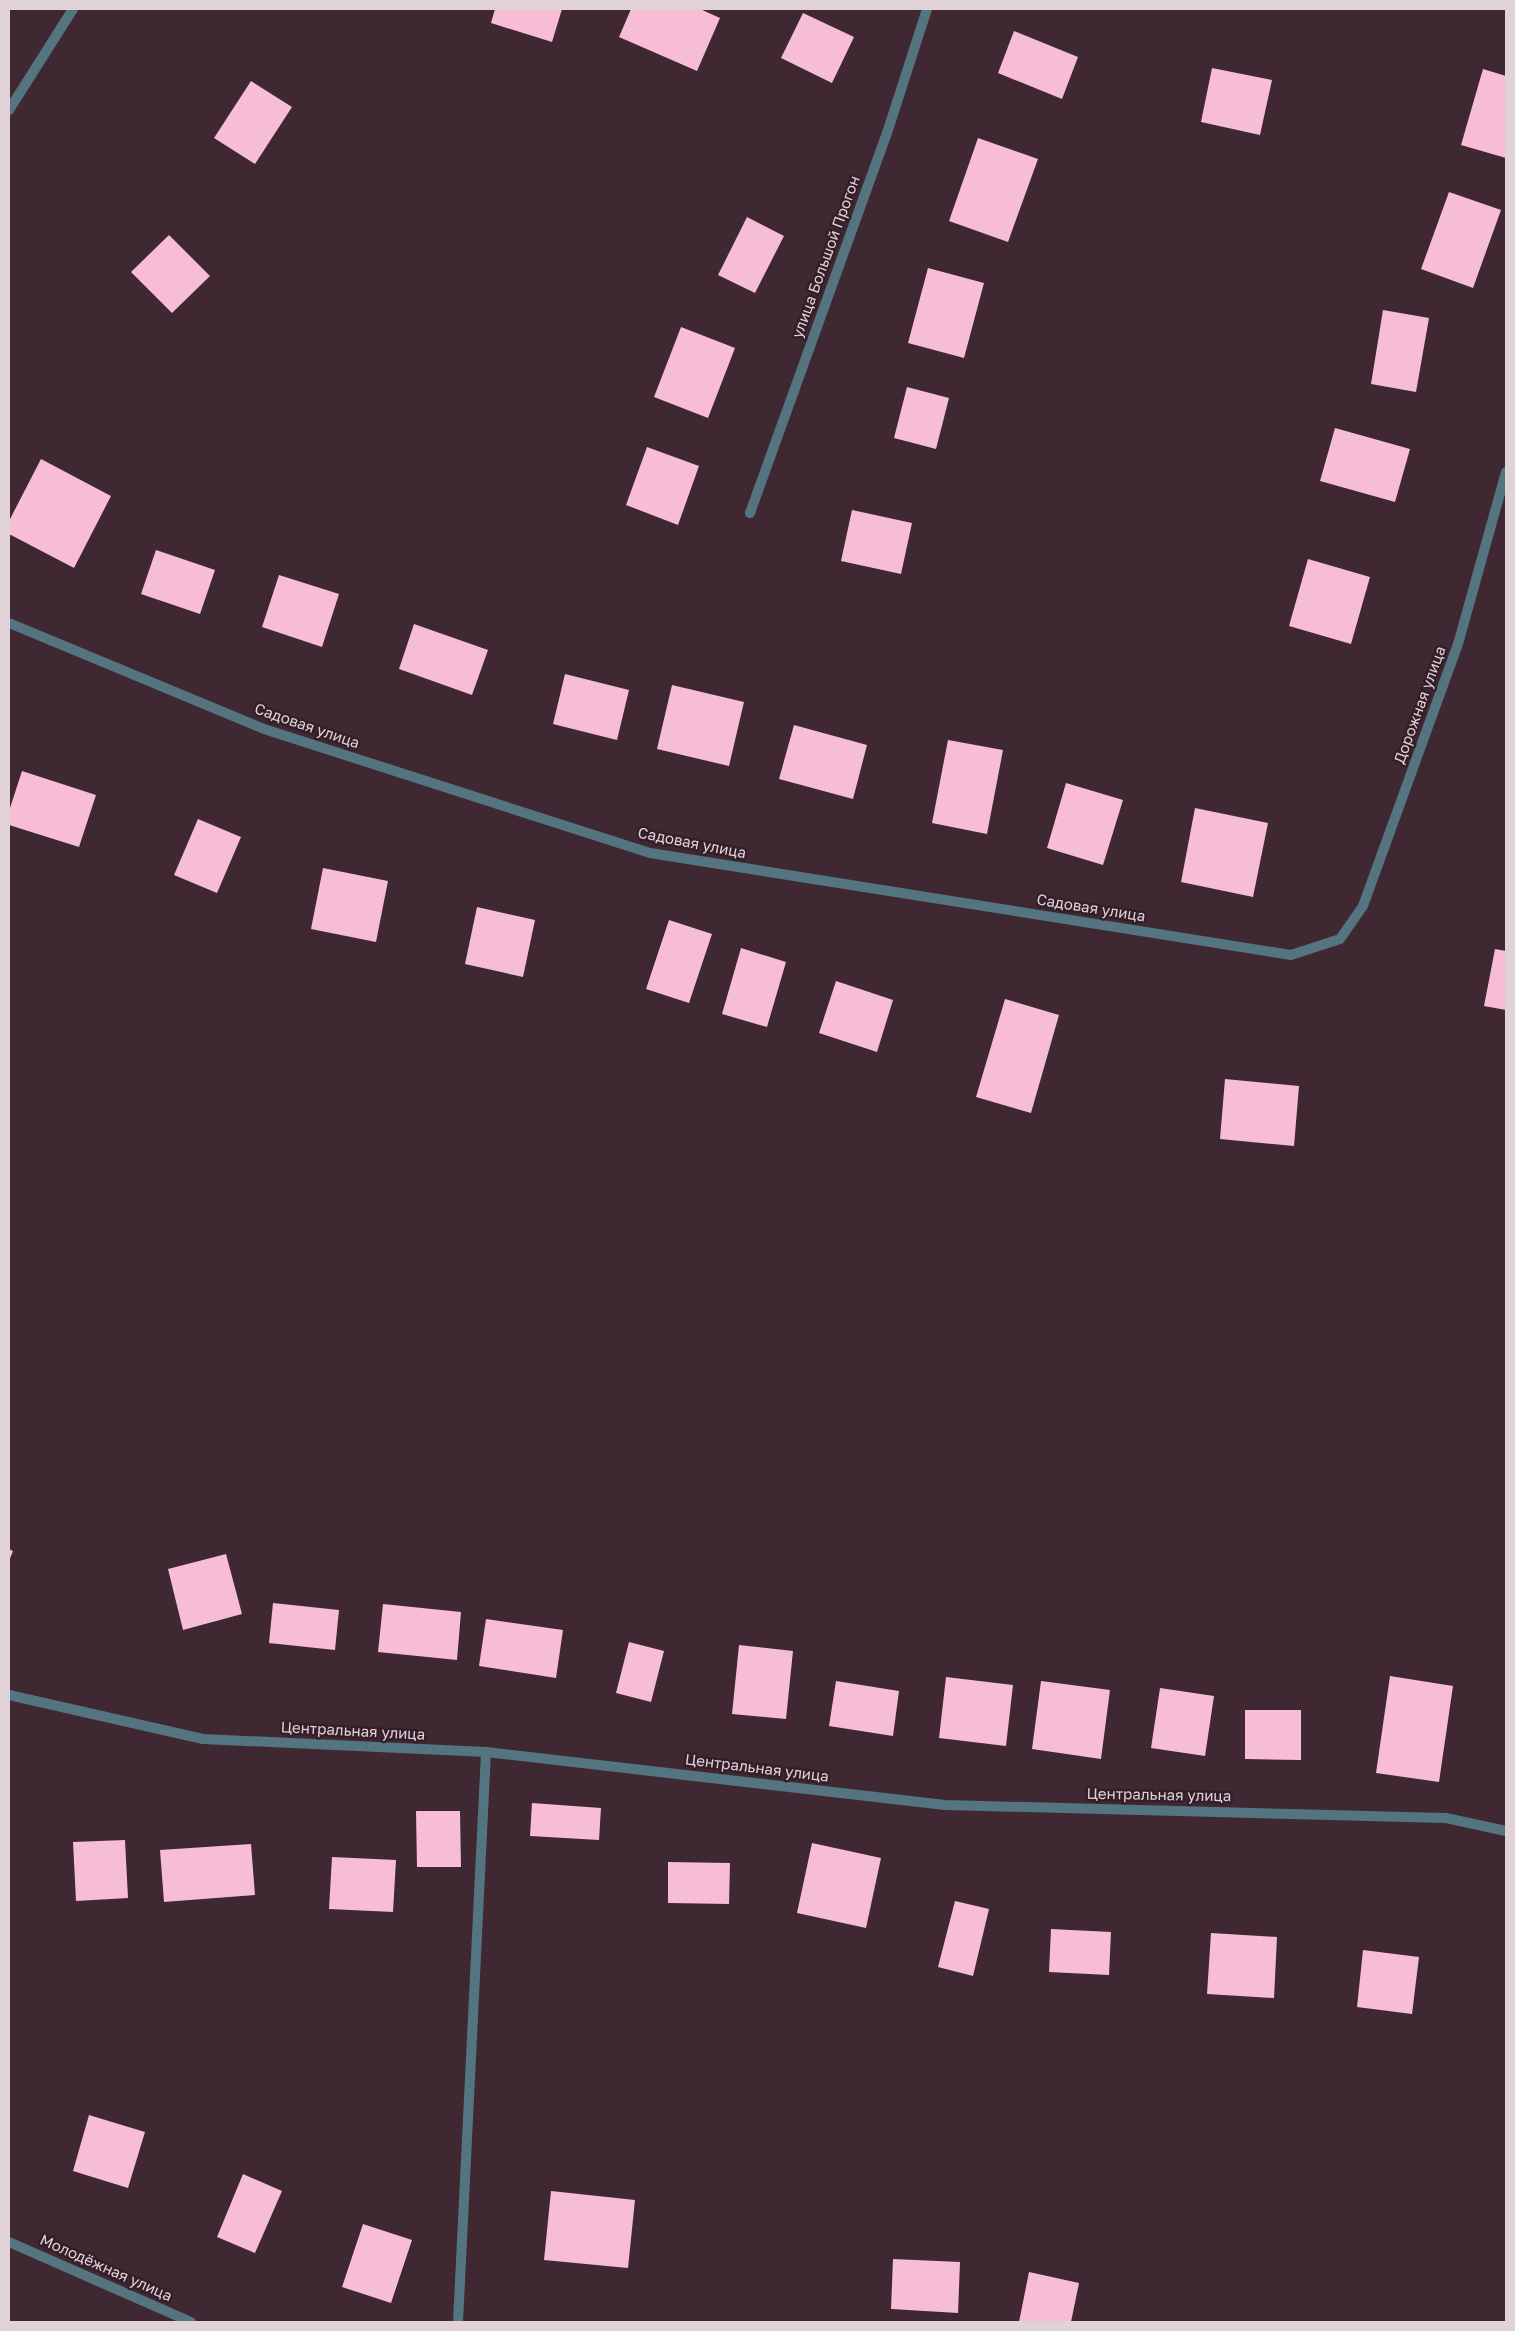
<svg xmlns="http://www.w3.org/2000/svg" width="1515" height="2331" viewBox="0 0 1515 2331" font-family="'Golos Text',sans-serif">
<rect width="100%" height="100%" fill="#3f2832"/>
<path fill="#f7bdd6" d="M495,9H562L552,42L491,23Z
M631,9H700L720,18L697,71L619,37Z
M803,13L854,37L832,83L781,58Z
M1014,31L1078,57L1062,99L998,73Z
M1212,68L1272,80L1260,135L1201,122Z
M1483,69L1506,76V158L1461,145Z
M251,81L292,107L255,164L214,138Z
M978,138L1038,159L1008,242L949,221Z
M1449,192L1501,210L1473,288L1421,269Z
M747,217L784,236L755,293L718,275Z
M169,235L210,276L172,313L131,272Z
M928,268L984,283L964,358L908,343Z
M1383,310L1429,318L1416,392L1371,384Z
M681,327L735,348L708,418L654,397Z
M907,387L949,398L936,449L894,438Z
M1335,428L1410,449L1395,502L1320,481Z
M647,447L699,466L678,525L626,505Z
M41,459L111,496L74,568L9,534V521Z
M852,510L912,523L901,574L841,561Z
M156,550L215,570L200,614L141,594Z
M1308,559L1370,577L1351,644L1289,626Z
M279,575L339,594L322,647L262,627Z
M414,624L488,650L472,695L399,669Z
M565,674L629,690L617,740L553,724Z
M672,685L744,702L729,766L657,749Z
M794,725L867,745L853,799L779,779Z
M948,740L1003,750L987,834L932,823Z
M22,771L96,795L79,847L9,825V811Z
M1066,783L1123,800L1103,865L1047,848Z
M1195,808L1268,823L1253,897L1181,882Z
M198,819L241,837L217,893L174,875Z
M323,868L388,881L376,942L311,929Z
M477,907L535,920L523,977L465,964Z
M669,920L712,934L689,1003L646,989Z
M741,948L786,962L767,1027L722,1014Z
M1495,949L1506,951V1010L1484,1006Z
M836,981L893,1000L877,1052L819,1033Z
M1005,999L1059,1015L1031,1113L976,1097Z
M1225,1079L1299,1086L1294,1146L1220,1139Z
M9,1549L13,1551L9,1561Z
M226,1554L242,1614L183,1630L168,1569Z
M273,1603L339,1610L335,1650L269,1643Z
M383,1604L461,1612L457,1660L378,1652Z
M486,1619L563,1630L556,1678L479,1666Z
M629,1642L664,1651L651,1702L616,1693Z
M739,1645L793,1651L786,1719L732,1714Z
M1390,1676L1453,1686L1439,1782L1376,1773Z
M946,1677L1013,1685L1006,1746L939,1738Z
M836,1681L899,1691L893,1736L829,1726Z
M1041,1681L1110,1690L1101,1759L1032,1749Z
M1160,1688L1214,1696L1205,1756L1151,1748Z
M1245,1710H1301V1760L1245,1759Z
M532,1803L601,1808L599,1840L530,1836Z
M416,1811H460L461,1867H417Z
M125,1840L128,1898L76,1901L73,1842Z
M812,1843L881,1858L866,1928L797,1913Z
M251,1844L255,1895L164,1902L160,1850Z
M332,1857L396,1860L393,1912L329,1909Z
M668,1862L730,1863L729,1904L668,1903Z
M955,1901L989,1909L973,1976L938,1967Z
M1051,1929L1111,1932L1109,1975L1049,1972Z
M1211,1933L1277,1937L1274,1998L1207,1994Z
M1363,1950L1419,1957L1412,2014L1357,2007Z
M89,2115L145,2132L128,2188L73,2171Z
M243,2174L282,2191L255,2253L217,2237Z
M551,2191L635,2200L628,2268L544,2260Z
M363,2224L412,2240L391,2303L342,2287Z
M893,2259L960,2262L958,2313L891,2309Z
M1029,2272L1079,2283L1071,2322H1019Z"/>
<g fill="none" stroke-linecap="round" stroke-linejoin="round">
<path stroke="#547480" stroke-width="10" d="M458,2322L486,1752"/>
<path stroke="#547480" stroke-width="10" d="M9,110L73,9
M750,513L888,130L927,9
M9,623L264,729L650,853L1291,955L1340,939L1363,906L1458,644L1506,472
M9,1695L203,1739L486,1752L945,1805L1446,1818L1506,1831
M9,2242L191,2322"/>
</g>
<g text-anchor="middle" stroke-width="5" stroke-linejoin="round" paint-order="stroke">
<g font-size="15" fill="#e1d2d8" stroke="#341f29">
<text transform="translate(826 257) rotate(-70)" y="5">улица Большой Прогон</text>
<text transform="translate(1420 705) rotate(-70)" y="5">Дорожная улица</text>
<text transform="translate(307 726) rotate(19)" y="5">Садовая улица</text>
<text transform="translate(692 843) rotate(11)" y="5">Садовая улица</text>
<text transform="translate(1091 908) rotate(9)" y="5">Садовая улица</text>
<text transform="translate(353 1731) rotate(3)" y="5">Центральная улица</text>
<text transform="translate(757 1768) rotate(7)" y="5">Центральная улица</text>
<text transform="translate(1159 1795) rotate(1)" y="5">Центральная улица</text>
<text transform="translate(106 2268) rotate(24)" y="5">Молодёжная улица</text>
</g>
</g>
<rect width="1515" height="2331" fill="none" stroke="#e1d2d8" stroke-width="20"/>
</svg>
